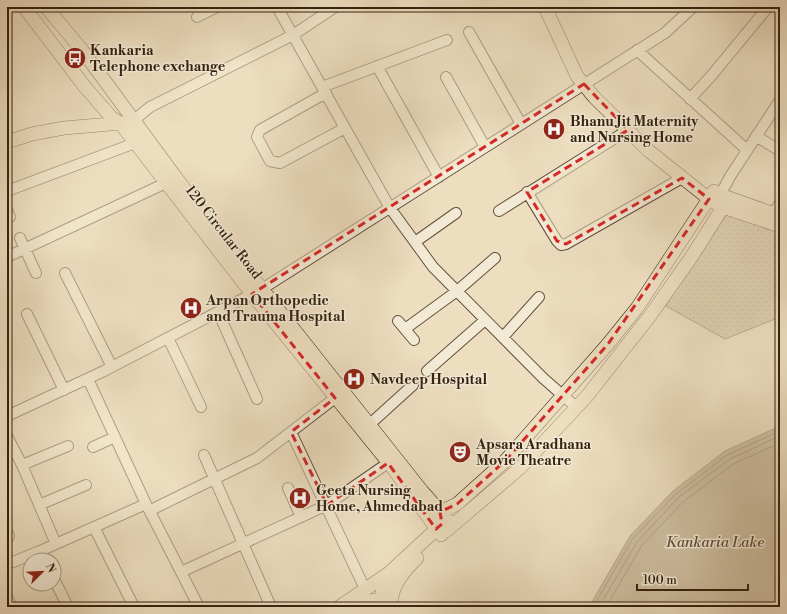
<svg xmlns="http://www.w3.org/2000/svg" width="787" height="614" viewBox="0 0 787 614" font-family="'Libre Bodoni',serif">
<defs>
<pattern id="grass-dots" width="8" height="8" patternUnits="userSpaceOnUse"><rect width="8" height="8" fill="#cebea2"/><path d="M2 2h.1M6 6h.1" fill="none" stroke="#b2a38a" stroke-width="1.8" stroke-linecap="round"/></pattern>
</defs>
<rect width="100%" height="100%" fill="#eddec0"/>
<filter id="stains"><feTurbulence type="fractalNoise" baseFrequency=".005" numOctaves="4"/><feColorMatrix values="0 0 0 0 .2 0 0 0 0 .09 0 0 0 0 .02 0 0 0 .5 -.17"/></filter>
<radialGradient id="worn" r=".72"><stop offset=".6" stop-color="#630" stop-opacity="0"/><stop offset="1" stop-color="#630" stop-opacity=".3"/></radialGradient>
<path fill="url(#grass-dots)" stroke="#817059" d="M727,214L780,231V317L725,339L666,306L676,288Z"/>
<path fill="#ae9e84" stroke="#7d6c56" d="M780,426V607H589L630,536L673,491L725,451Z"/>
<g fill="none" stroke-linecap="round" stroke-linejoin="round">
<path stroke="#71604a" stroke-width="1" d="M593,607L633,538L676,494L727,455L780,431
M599,607L637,542L679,497L730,459L780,436
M606,607L642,545L683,502L733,464L780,443"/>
<g stroke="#62503c" stroke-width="12">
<path id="minor" d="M277,7L390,208L433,267L543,378L576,407
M197,17L217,7
M469,32L521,124
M637,50L747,150
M377,66L439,177
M446,77L485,147
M322,87L447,40
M326,93L260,130L257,137L270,161L280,163L345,128
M690,99L712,75L768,7
M134,120L150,107L293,35L335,7
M756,136L780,151
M7,191L135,143
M527,192L557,241L561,245L566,244L682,178
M720,195L731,175L780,100
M7,210L10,217
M499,211L628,130
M773,214L780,203
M20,238L36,273
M415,242L456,213
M7,257L166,183
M65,273L112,367
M218,312L257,399
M27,314L64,390
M398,321L414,340
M405,329L457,291L495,258
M503,337L539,297
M168,338L201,407
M427,371L485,320
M88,379L146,504
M7,416L104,371L262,289L665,33L693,7
M370,424L413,385
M291,432L365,589
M7,436L22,465L56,544
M93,447L115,437
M204,455L271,607
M22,465L68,446
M288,488L301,517
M39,505L86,485
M155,508L257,458L335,398
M94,527L134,607
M7,532L9,536L7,539
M45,560L40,551L146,504L199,607
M13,562L40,551
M181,572L327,505L388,463
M54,579L68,607
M7,597L12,607"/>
</g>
<g stroke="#342110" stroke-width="14">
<path id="major" d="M24,7L85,87L112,118L120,123L252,294L392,467L441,535
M46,7L82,50L177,179L262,289L422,491L452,525
M545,7L577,76L594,97L649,151L709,199L723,207L780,226
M7,142L32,134L64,128L122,123
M721,195L780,216
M446,531L520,468L587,396L650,316L692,256L728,199
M344,606L381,599L389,601
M339,607L389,573
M381,607L382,593L389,573L442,524L440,512L457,504L505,461L608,344L637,308L714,191
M391,607C390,587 404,571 417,558"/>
</g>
<use href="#minor" stroke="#f3ead6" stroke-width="10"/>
<use href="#major" stroke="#eddec0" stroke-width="13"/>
</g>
<path d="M0 0H787V614H0ZM584,84L628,130L527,192L557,241L566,244L682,178L709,199L608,344L505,461L457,504L440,512L442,524L436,529L388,463L327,505L291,432L335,398L252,294Z" fill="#eddec0" fill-opacity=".55" fill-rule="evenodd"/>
<path fill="none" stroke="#d62828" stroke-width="3" stroke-dasharray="8 5" stroke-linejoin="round" d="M584,84L628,130L527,192L557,241L566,244L682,178L709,199L608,344L505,461L457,504L440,512L442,524L436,529L388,463L327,505L291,432L335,398L252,294Z"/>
<defs>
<g id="bus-disc" transform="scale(1.15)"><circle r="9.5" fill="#8f2418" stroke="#f3ead6"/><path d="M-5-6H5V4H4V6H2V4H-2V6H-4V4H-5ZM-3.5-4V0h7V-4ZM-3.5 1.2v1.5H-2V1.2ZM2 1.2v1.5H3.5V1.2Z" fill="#fff"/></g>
<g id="hospital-disc" transform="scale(1.15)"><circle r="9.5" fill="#8f2418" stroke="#f3ead6"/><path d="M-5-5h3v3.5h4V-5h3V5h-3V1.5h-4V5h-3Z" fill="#fff"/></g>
<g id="theatre-disc" transform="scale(1.15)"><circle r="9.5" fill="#8f2418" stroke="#f3ead6"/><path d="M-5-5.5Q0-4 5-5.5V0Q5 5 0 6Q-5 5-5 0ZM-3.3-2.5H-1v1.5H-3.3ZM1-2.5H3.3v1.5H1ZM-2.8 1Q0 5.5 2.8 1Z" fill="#fff"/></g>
</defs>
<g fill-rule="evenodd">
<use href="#bus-disc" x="75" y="58"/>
<use href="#hospital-disc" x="554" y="129"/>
<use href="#hospital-disc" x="191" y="308"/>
<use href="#hospital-disc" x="354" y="379"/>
<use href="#theatre-disc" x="460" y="452"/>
<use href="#hospital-disc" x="300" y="498"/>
</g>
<g text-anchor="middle" stroke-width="3" stroke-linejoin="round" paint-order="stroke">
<g font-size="14" font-weight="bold" fill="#342110" stroke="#f3ead6" text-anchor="start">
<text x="90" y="55">Kankaria<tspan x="90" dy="16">Telephone exchange</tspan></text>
<text x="570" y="126">Bhanu Jit Maternity<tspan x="570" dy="16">and Nursing Home</tspan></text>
<text x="206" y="305">Arpan Orthopedic<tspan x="206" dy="16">and Trauma Hospital</tspan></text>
<text x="370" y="384">Navdeep Hospital</text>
<text x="476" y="449">Apsara Aradhana<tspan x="476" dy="16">Movie Theatre</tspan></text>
<text x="316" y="495">Geeta Nursing<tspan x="316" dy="16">Home, Ahmedabad</tspan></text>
</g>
<g font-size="14" fill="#342110" stroke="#f3ead6">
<text transform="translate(224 232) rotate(52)" y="5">120 Circular Road</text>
</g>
<g font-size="15" font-style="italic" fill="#5f4d39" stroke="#f3ead6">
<text x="715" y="547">Kankaria Lake</text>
</g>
</g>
<rect width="787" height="614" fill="none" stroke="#eddec0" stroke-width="24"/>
<rect x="8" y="8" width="771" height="598" fill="none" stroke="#342110" stroke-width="2"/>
<rect x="12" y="12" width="763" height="590" fill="none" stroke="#342110"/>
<g transform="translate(42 572) rotate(66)"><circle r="19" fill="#f3ead6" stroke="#a79a87"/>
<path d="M0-3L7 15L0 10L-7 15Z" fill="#8f2418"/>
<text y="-6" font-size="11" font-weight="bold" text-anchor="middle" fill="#342110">N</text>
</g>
<path d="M637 584v6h111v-6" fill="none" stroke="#342110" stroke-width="2"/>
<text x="643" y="584" font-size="12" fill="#342110" stroke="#f3ead6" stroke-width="3" paint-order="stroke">100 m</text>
<rect width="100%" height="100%" filter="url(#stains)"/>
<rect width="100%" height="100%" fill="url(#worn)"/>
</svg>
